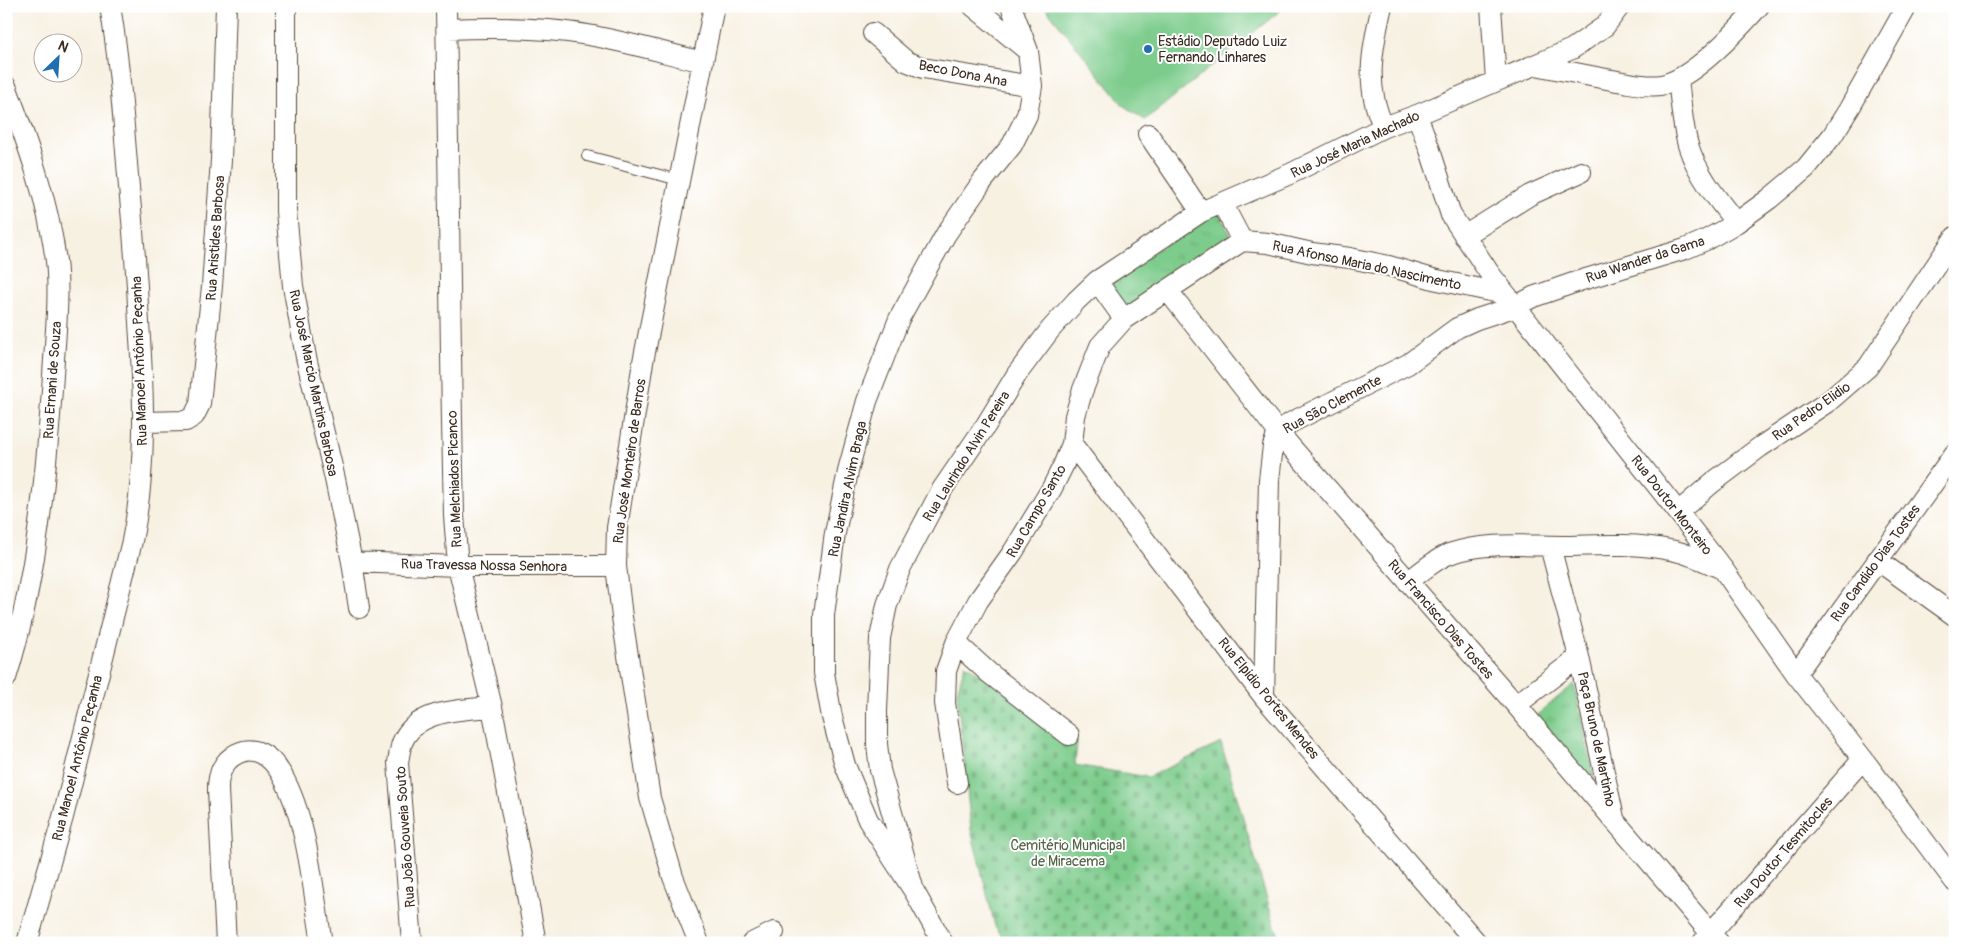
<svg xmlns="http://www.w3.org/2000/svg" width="1961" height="949" viewBox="0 0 1961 949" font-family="Pangolin,sans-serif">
<defs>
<pattern id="grass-tufts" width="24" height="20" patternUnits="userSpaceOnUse" patternTransform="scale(1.25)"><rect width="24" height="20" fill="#7dcc8c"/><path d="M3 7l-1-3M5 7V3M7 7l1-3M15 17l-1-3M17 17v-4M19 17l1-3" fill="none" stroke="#6daf78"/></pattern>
<pattern id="cemetery-stones" width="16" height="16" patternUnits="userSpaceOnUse" patternTransform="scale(1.25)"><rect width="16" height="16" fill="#7dcc8c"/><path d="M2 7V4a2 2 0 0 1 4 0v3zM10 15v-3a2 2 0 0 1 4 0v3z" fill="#6daf78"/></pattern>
</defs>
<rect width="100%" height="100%" fill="#fff"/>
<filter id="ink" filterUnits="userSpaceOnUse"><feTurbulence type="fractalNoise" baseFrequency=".02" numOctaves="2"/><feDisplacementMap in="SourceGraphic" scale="10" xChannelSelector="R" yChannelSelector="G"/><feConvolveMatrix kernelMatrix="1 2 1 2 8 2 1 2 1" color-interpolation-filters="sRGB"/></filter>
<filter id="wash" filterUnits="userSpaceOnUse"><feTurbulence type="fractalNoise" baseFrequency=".0096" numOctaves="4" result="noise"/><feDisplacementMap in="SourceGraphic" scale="20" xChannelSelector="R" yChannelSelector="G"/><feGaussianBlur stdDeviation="1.12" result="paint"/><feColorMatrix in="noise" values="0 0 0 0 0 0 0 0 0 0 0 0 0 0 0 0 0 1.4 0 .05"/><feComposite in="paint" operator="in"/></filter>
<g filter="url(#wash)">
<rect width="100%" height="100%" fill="#f7f1e2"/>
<path fill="url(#grass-tufts)" stroke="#5c7b55" d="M1219,211L1237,248L1126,315L1102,284Z
M1574,684L1596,788L1533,718Z"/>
<path fill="url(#cemetery-stones)" stroke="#5c7b55" d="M965,664L1077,741L1075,765L1148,777L1221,743L1280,943H1007L995,926L971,830L957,692Z"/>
<path fill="#7dcc8c" stroke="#5c7b55" d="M1044,6H1286L1145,120L1124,106Z"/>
</g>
<g filter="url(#ink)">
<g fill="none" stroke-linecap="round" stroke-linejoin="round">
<g stroke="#57483b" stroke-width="12">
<path id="lane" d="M587,156L679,180"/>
</g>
<g stroke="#57483b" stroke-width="22">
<path id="street" d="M286,6V211L293,286L306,357L335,479L352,562L359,608
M446,6L452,422L454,516L458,566L492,707L536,943
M973,6L1028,51
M1382,6C1372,48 1364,88 1384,127
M1491,6L1496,81
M447,29C493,27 542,27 588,35C627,42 665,53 703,62
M873,33L906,61L923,68L1032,86
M1536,65C1565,71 1594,77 1623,82C1635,84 1649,87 1661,85C1693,79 1737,31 1759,6
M1678,80C1681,101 1682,124 1688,145C1697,174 1717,199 1736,223
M6,86C28,144 48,200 56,261C60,296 55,339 53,375C46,477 37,579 6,678
M1417,115L1430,150L1451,215L1490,274L1723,569L1796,674L1863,759L1955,882
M1148,134L1201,212
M1222,203L1242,241L1268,243L1312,253L1350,258L1389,266L1433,279L1504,294
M1464,236L1530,195L1581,172
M1097,281L1124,319
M1168,291L1278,432L1516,705L1719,943
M144,422L186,421L194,416L200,404L212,286L221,160L226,6
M1072,444L1264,697L1477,943
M1678,512L1712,483L1760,447L1829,401L1868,367L1955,237
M1550,546L1579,657L1614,818
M1877,560L1955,616
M352,562L458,566H616
M1408,582C1421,572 1434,560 1449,554C1486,541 1528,546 1567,546C1601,545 1636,543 1670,550C1688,553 1704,561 1720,568
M956,643L989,673L1069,735
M1796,674L1955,453
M1264,697L1269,480L1273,446L1278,432L1292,422L1408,364L1457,328L1477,319L1514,307L1533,297L1579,281L1685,249L1706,240L1736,223L1769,199L1806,168L1832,136L1849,109L1907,6
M1516,705L1579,657
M957,783L945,703L946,671L956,643L978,601L1013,552L1052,488L1063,466L1072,444L1075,416L1082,392L1100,346L1124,319L1242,241
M914,891L880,770L877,744V711L880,638L887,605L900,569L941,491L986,425L1017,374L1050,330L1076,301L1097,281L1201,212L1292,173L1384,127L1417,115L1572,49L1605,26L1620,6
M1703,942L1863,759
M27,943L63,817L132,541C147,469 144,396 139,323C137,281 134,240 130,198C124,134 121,70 110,6
M226,943L218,790C218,785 218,779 220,775C221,768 227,760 233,756C253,742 271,756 282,775C308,821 313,891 322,943
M412,943L398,763C399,756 400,749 402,743C415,709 462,710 492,707
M699,943L673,877L650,798L622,617L616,566L617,528L643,362L714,6
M752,943L774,932
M943,943L914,891L868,820L845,765L832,717L824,673V615L835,533L849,467L867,401L899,319L946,234L982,182L1012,145L1027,115L1032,86L1028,51L1011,6"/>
</g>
<use href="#lane" stroke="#fff" stroke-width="10"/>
<use href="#street" stroke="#fff" stroke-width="20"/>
</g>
</g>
<circle fill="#1f6fb2" stroke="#fff" stroke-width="2" cx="1148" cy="49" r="5"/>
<g text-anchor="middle" stroke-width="4" stroke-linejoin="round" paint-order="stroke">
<g font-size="14" fill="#3b2a1e" stroke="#fff" text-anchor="start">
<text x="1158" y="46">Estádio Deputado Luiz<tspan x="1158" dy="16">Fernando Linhares</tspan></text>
</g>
<g font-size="14" fill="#3b2a1e" stroke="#fff">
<text transform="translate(963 73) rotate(11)" y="5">Beco Dona Ana</text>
<text transform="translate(1355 144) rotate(-25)" y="5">Rua José Maria Machado</text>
<text transform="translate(215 238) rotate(-86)" y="5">Rua Aristides Barbosa</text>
<text transform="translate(1645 259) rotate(-18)" y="5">Rua Wander da Gama</text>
<text transform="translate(1367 265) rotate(12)" y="5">Rua Afonso Maria do Nascimento</text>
<text transform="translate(139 361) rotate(-92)" y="5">Rua Manoel Antônio Peçanha</text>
<text transform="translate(52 380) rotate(-86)" y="5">Rua Ernani de Souza</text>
<text transform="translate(314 383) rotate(78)" y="5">Rua José Marcio Martins Barbosa</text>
<text transform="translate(1332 404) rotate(-28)" y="5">Rua São Clemente</text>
<text transform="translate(1811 411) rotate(-35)" y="5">Rua Pedro Elidio</text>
<text transform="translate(966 456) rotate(-58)" y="5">Rua Laurindo Alvin Pereira</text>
<text transform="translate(629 461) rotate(-82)" y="5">Rua José Monteiro de Barros</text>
<text transform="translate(454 479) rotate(-92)" y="5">Rua Melchiados Picanco</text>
<text transform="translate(847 489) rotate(-78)" y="5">Rua Jandira Alvim Braga</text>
<text transform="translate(1672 505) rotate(52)" y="5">Rua Doutor Monteiro</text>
<text transform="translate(1036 511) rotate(-60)" y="5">Rua Campo Santo</text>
<text transform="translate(1875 563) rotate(-54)" y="5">Rua Candido Dias Tostes</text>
<text transform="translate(484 565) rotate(1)" y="5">Rua Travessa Nossa Senhora</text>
<text transform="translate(1441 619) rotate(49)" y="5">Rua Francisco Dias Tostes</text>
<text transform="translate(1269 698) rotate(51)" y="5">Rua Elpidio Portes Mendes</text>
<text transform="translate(1597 739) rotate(78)" y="5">Paça Bruno de Martinho</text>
<text transform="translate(77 758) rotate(-76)" y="5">Rua Manoel Antônio Peçanha</text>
<text transform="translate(405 837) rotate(-94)" y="5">Rua João Gouveia Souto</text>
<text transform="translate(1783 852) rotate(-49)" y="5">Rua Doutor Tesmitocles</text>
</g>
<g font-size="14" fill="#526344" stroke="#fff">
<text x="1068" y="850">Cemitério Municipal<tspan x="1068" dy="16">de Miracema</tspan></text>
</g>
</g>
<rect width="1961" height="949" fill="none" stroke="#fff" stroke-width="25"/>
<g transform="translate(58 58) rotate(25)"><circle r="24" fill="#ffffff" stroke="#b1aaa5"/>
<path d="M0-4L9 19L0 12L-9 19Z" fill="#1f6fb2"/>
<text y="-8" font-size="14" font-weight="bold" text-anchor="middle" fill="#3b2a1e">N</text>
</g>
</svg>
